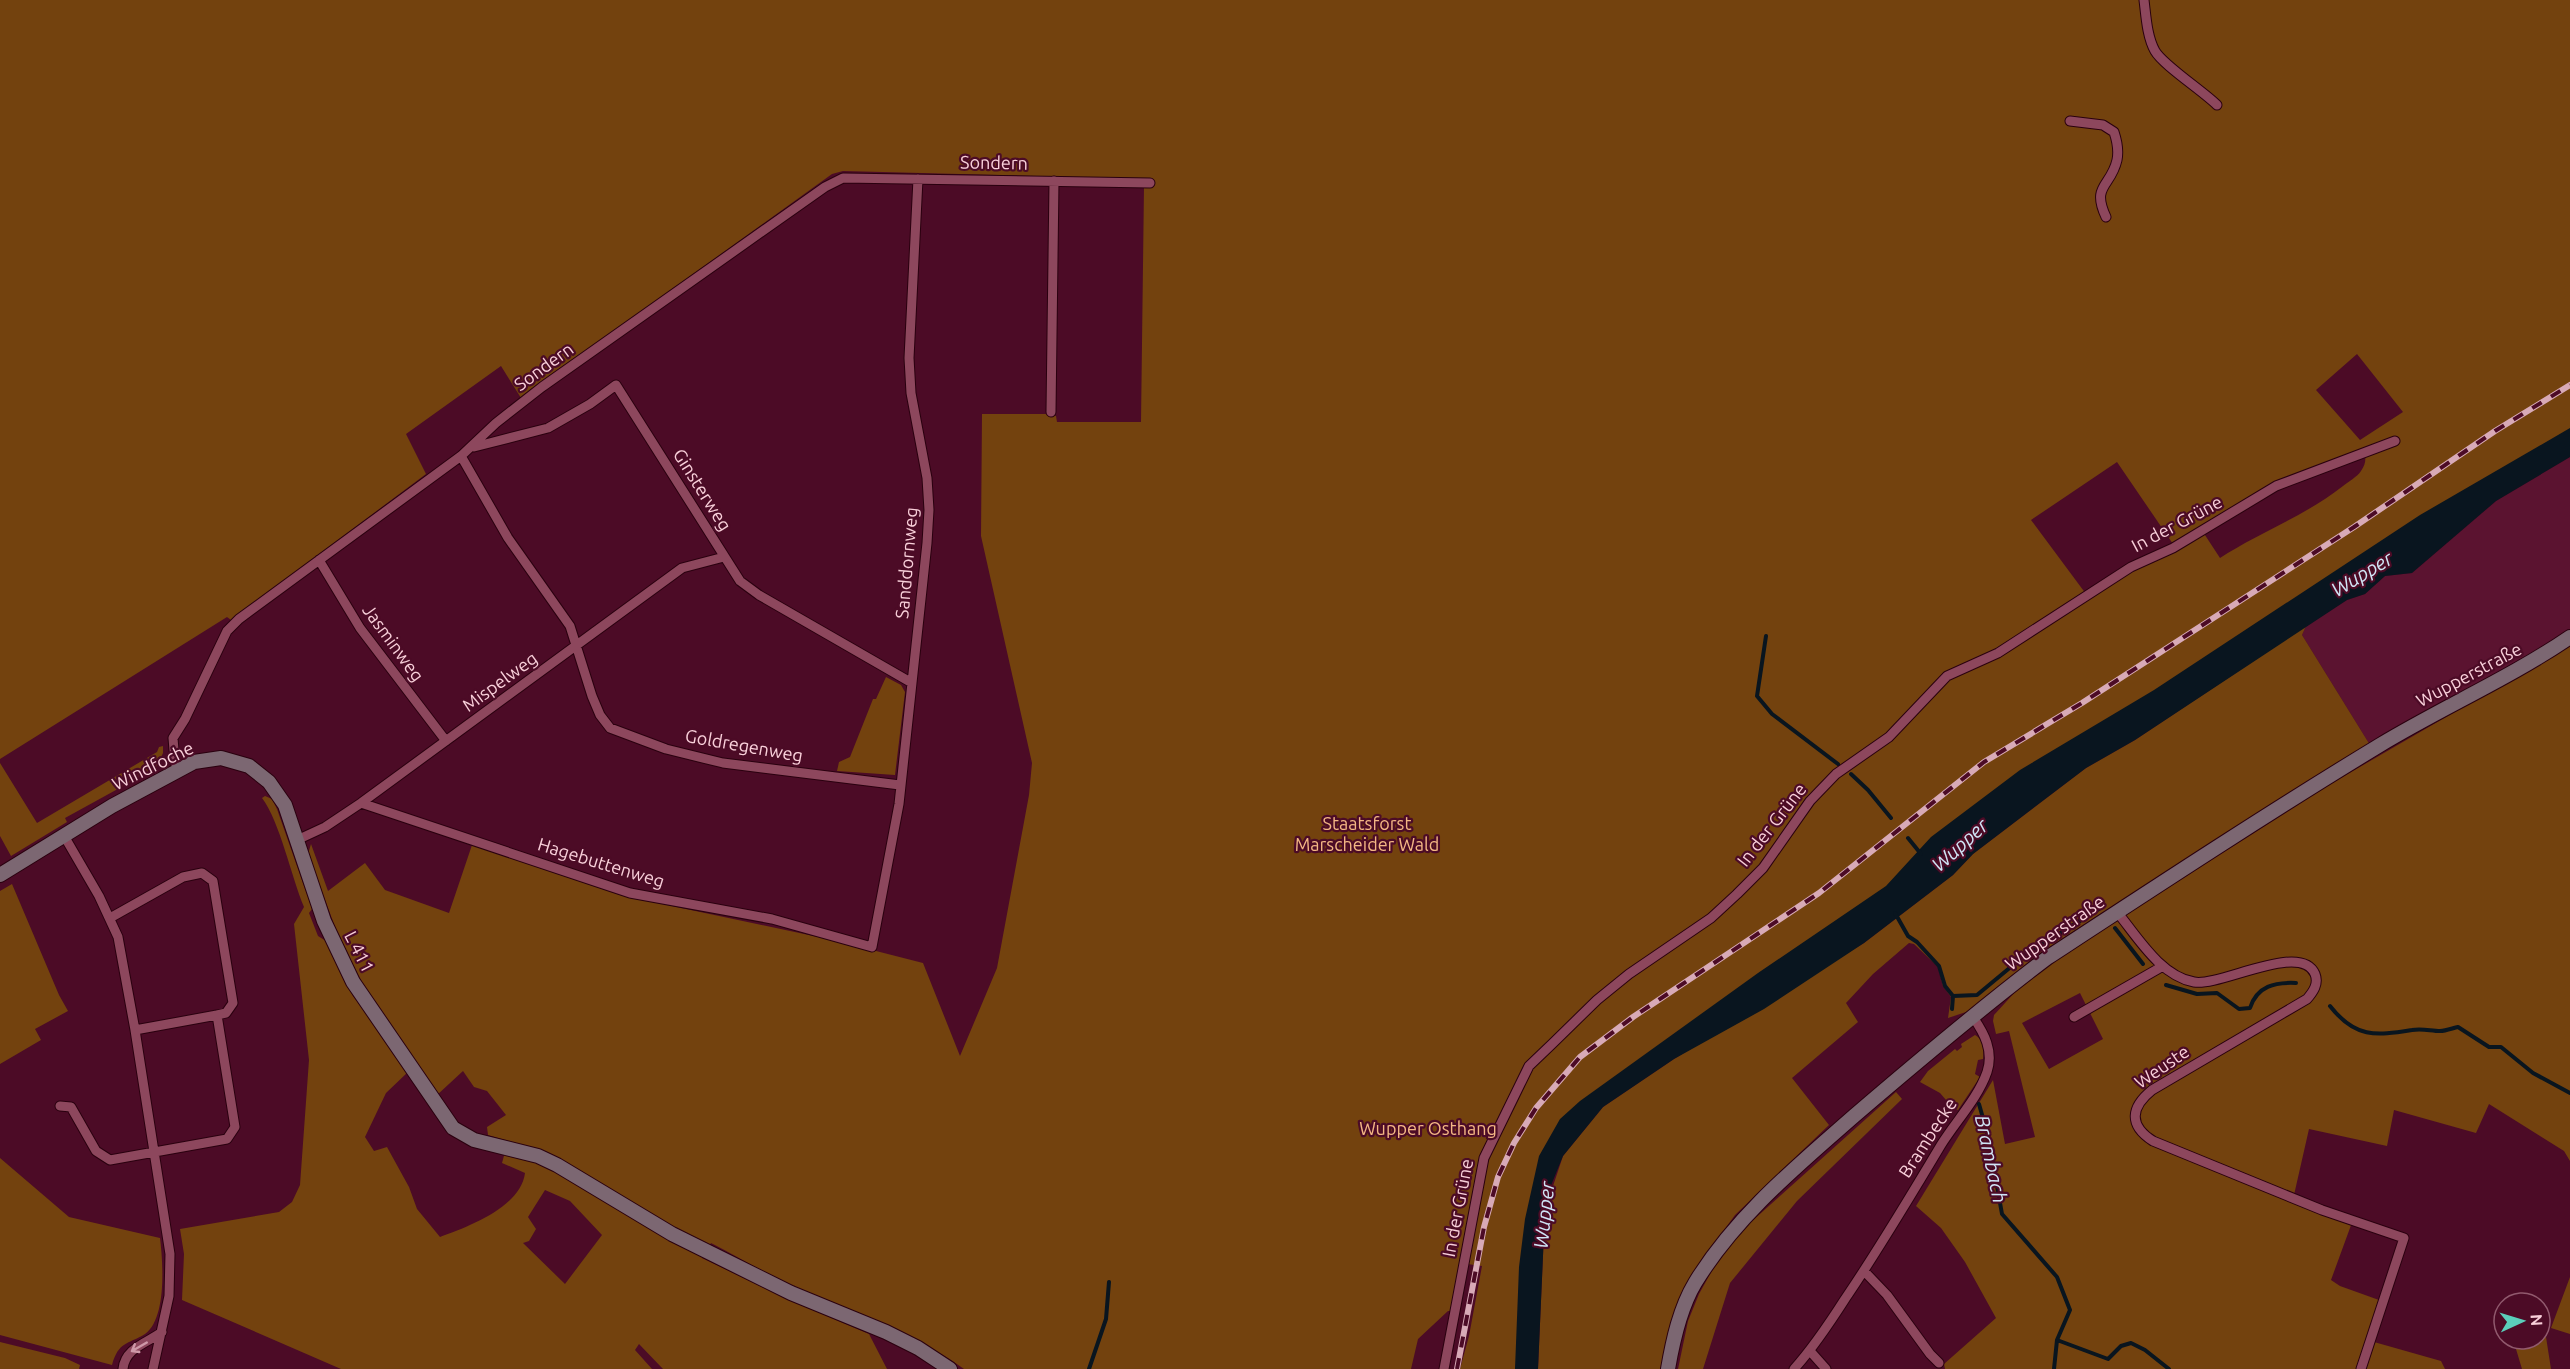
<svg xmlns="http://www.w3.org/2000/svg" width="2570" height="1369" viewBox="0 0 2570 1369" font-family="Ubuntu,sans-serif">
<rect width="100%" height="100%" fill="#4c0b26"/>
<path fill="#5b1330" d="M2570,457V629L2541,648L2370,745L2302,635L2306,626L2347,600L2365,594L2385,576L2412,573L2496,501Z"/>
<path fill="#73420e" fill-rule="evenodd" d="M0,0H2570V432L1607,1093L1555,1151L1515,1369H1460L1469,1336L1482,1266L1460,1263L1451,1311H1448L1418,1339L1411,1369H964C913,1332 854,1313 797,1288C768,1275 740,1258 711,1243L702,1258L787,1299L869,1334L887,1369H663L639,1344L635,1350L652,1369H341L182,1300L184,1254L180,1229L279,1212L292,1202L300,1185L309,1060L294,924L304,907C291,876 280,822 262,798L265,796L272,799L277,809L312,909L309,913L318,936L326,941L353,996L409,1071L386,1093L365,1137L374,1151L387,1147L409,1187L417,1209L440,1237C468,1227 521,1207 525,1173L502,1163L508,1141L488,1135L487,1127L506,1115L487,1091L474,1087L463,1071L436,1096L369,995L341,943L308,854L311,844L328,891L365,863L385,890L449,913L472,845L620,895L837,941L923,963L960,1056L997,968L1029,795L1032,763L981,536L982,414H1046L1056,416L1057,422H1141L1144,186L1147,179L843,171L832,174L521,398L501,366L406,434L426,474L231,620L227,617L0,759ZM2357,354L2403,412L2360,440L2316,390ZM2365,454C2366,461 2365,465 2361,471C2357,477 2349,481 2343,486C2305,516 2260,532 2220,558L2203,532L2276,486ZM2117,462L2173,544L2086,594L2031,520ZM545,1190L570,1201L602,1235L565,1284L523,1243L529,1241L536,1229L528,1217Z
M2306,626L2302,635L2370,745L2033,958L1975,1009L1948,1018L1951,997L1943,986L1938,967L1914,944L1909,943L1873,974L1846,1003L1858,1022L1792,1078L1829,1125L1735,1215L1703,1259L1662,1369H1538L1545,1210L1563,1156L1603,1107L1674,1059L1864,943L1953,875L1973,854L2086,768L2135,740Z
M2570,645V1161L2564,1151L2489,1104L2476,1133L2394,1110L2387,1146L2309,1129L2294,1195L2354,1217L2331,1280L2340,1286L2379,1300L2367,1340L2441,1361L2445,1369H1945L1944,1364L1996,1318L1965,1262L1941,1228L1916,1206L1993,1080L2005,1144L2035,1137L2009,1031L1996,1034L1993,1021L1994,1015L2016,991L2051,963L2327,786ZM2080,993L2103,1039L2049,1069L2022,1023Z
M886,677L901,685L905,692L895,775L837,771L839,762L850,757L873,699H876Z
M163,746V753L156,768L65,818L67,822L11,856L0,836V763L37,823L157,752L159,747Z
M12,884L59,995L68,1011L35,1029L41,1040L0,1064V891Z
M1975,1035C1984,1040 1984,1050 1983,1059L1978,1060L1975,1074L1980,1077L1958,1110L1953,1108L1940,1093L1920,1082L1928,1071L1955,1049L1957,1051L1962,1047L1961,1044Z
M1896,1092L1902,1099L1797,1201L1730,1283L1703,1369H1678L1688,1321L1699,1294L1714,1267L1742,1230Z
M0,1158L69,1217L160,1238C163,1262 167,1318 145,1334C127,1345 119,1341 112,1365L0,1335Z
M2570,1277V1334L2551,1328Z
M2540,1334L2546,1337L2551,1369H2522L2513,1339H2540Z
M0,1342L65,1358L80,1365L79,1369H0Z"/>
<path fill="#09151f" d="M2570,428V457L2496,501L2412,573L2385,576L2365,594L2347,600L2135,740L2086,768L1973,854L1953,875L1864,943L1764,1009L1674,1059L1603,1107L1563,1156L1552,1183L1545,1210L1538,1369H1515L1519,1267L1525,1219L1539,1156L1560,1119L1580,1101L1758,973L1886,886L1931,837L2020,770L2154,690L2420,515Z"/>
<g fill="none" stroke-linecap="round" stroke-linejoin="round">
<path stroke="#09151f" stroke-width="4" d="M1766,636L1757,696L1772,714L1838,764
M1851,774L1868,790L1891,818
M1908,838L1921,854
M1895,913L1908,936L1917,942L1939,966L1945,986L1953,996L1952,1009
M2115,928L2143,964
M2166,985L2197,994L2217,993L2239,1009L2250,1008C2257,986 2275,982 2296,983
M1953,996L1977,995L2024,956L2102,907
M2330,1006C2355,1038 2375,1036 2412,1030C2422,1028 2431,1031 2440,1031C2446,1031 2453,1028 2458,1027L2489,1047H2501L2533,1073L2570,1093
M1979,1104L1988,1136L2002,1214L2057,1277L2070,1310L2057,1340L2054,1369
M2057,1340L2108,1359L2121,1346L2131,1343L2145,1350L2169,1369
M1089,1369L1106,1319L1109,1282"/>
<g stroke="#2a000f" stroke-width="11">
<path id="street" d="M2144,0C2146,16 2147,37 2155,51C2163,65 2203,91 2217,105
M2070,121L2103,125L2114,132C2117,141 2119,150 2117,160C2111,187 2091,185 2106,217
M1051,412L1054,181
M474,447L548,428L590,404L616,385L740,581L759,595L912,683
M461,456L508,538L570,626L592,696L600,715L610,728L666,749L723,763L900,785
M319,560L360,628L446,741
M178,770L175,762L173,738L185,719L227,631L239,619L461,456L496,423L542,387L825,187L843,178L1150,183
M361,803L630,893L772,919L872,947L899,804L927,543L929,510L927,478L911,393L909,358L918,179
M63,834L99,896L118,937L135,1030L170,1254L169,1296L153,1369
M297,840L325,827L361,803L682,568L724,557
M2117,912C2137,936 2160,976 2194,982C2220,987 2301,941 2315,974C2319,984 2313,992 2307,999L2152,1090C2131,1107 2128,1125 2153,1141L2322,1210L2404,1238L2361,1369
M2074,1017L2163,966
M135,1030L217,1015
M60,1106L71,1107L96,1151L110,1160L227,1139L235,1127L217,1015L226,1013L233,1003L213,881L202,873L183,877L110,918
M1864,1271L1887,1295L1930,1354L1939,1363
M1810,1351L1826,1369
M123,1369C125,1348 147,1343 162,1332
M1444,1369L1484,1158L1529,1066L1552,1044L1597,1000L1629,974L1711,918L1737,894L1763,868L1810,801L1836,774L1889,737L1947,676L1998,653L2131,567L2173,548L2276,486L2395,441
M1794,1369C1813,1348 1829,1324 1845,1299C1879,1249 1910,1197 1941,1145C1956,1121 1978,1098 1987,1072C1994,1051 1984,1033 1973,1017"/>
</g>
<g stroke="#2a000f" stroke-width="16">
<path id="secondary" d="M0,875L112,806L194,762L221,758L249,766L269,782L285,805L324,921L353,982L453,1128L474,1140L538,1156L557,1165L672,1234L791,1293L886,1332L918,1348L950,1369
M1668,1369C1673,1340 1680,1308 1695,1283C1735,1217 1797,1166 1854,1116C1917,1062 1981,1008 2047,958C2157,886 2268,813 2380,745C2443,707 2510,678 2570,637"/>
</g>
<use href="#street" stroke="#8d475d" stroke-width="9"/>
<use href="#secondary" stroke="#7c6772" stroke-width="14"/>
<g stroke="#d8aab7" stroke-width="6">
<path id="rail" d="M1457,1369L1484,1227L1498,1177L1514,1143L1536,1108L1580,1057L1633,1017L1819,893L1984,762L2082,703L2354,527L2495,431L2570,385"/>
</g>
<use href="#rail" stroke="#4c0b26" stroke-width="4" stroke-dasharray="11" stroke-linecap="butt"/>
</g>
<defs><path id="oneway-shaft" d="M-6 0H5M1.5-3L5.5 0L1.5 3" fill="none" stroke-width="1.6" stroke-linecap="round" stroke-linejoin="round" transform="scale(1.5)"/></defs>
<use stroke="#ce99a8" href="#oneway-shaft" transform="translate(139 1347) rotate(150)"/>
<g text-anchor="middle" stroke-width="4.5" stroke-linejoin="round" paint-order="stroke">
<g font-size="18" fill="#f9d0da" stroke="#4c0b26">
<text transform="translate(994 163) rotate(1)" y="6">Sondern</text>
<text transform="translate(544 367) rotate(-36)" y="6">Sondern</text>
<text transform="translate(702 490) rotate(58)" y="6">Ginsterweg</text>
<text transform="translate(2177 524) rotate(-28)" y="6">In der Grüne</text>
<text transform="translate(907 563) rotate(-85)" y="6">Sanddornweg</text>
<text transform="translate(393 643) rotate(54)" y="6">Jasminweg</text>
<text transform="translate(2469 675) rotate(-28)" y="6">Wupperstraße</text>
<text transform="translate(500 682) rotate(-36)" y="6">Mispelweg</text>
<text transform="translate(744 746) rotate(10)" y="6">Goldregenweg</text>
<text transform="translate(153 766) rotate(-26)" y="6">Windfoche</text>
<text transform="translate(1772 825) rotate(-52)" y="6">In der Grüne</text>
<text transform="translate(601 863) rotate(17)" y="6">Hagebuttenweg</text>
<text transform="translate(2055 933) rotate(-35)" y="6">Wupperstraße</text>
<text transform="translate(359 952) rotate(63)" y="6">L 411</text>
<text transform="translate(2162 1067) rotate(-34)" y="6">Weuste</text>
<text transform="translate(1928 1138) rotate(-57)" y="6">Brambecke</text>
<text transform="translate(1458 1208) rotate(-79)" y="6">In der Grüne</text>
</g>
<g font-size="18" fill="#f3b784" stroke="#4c0b26">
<text x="1367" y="830">Staatsforst<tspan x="1367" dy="21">Marscheider Wald</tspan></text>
<text x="1428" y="1135">Wupper Osthang</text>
</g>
<g font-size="20" font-style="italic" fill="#d0e5f6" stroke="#4c0b26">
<text transform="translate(2362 574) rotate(-31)" y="7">Wupper</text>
<text transform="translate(1960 845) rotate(-42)" y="7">Wupper</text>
<text transform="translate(1991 1159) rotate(78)" y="7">Brambach</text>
<text transform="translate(1544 1215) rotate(-84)" y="7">Wupper</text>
</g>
</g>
<g transform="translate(2522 1321) rotate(86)"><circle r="28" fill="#4c0b26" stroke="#915a6e" stroke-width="1.5"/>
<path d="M0-4.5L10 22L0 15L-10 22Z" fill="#5bcebb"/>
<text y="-9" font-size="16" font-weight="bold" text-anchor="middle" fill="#f9d0da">N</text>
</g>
</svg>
